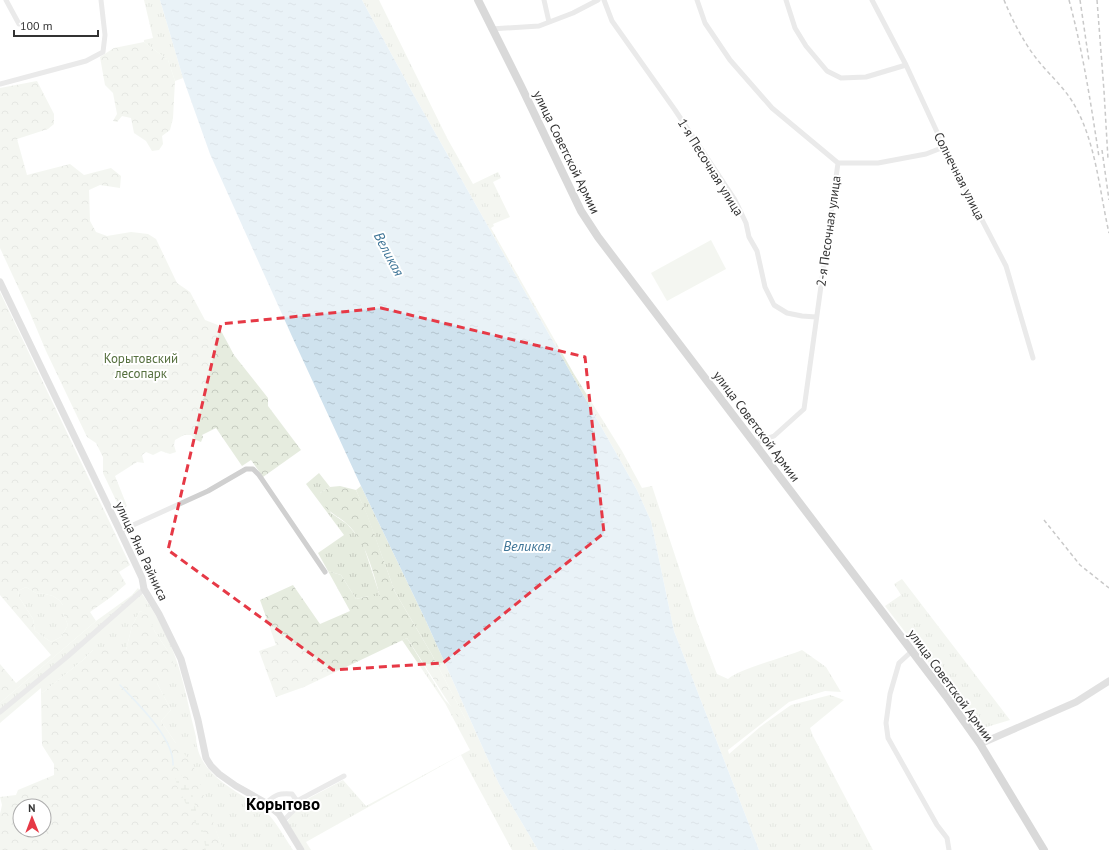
<svg xmlns="http://www.w3.org/2000/svg" width="1109" height="850" viewBox="0 0 1109 850" font-family="'PT Sans',sans-serif">
<defs>
<pattern id="grass-tufts" width="24" height="20" patternUnits="userSpaceOnUse"><rect width="24" height="20" fill="#e6ecdf"/><path d="M3 7l-1-3M5 7V3M7 7l1-3M15 17l-1-3M17 17v-4M19 17l1-3" fill="none" stroke="#c6cbc0"/></pattern>
<pattern id="forest-crowns" width="20" height="18" patternUnits="userSpaceOnUse"><rect width="20" height="18" fill="#e6ecdf"/><path d="M2 6a3 3 0 1 1 6 0M12 15a3 3 0 1 1 6 0" fill="none" stroke="#c6cbc0"/></pattern>
<pattern id="wetland-marsh" width="20" height="14" patternUnits="userSpaceOnUse"><rect width="20" height="14" fill="#e6ecdf"/><path d="M1 5h8M5 5V1M11 12h8M15 12V8" fill="none" stroke="#c6cbc0"/></pattern>
<pattern id="water-ripples" width="26" height="14" patternUnits="userSpaceOnUse"><rect width="26" height="14" fill="#cfe2ee"/><path d="M2 4q2-2 4 0t4 0M15 11q2-2 4 0t4 0" fill="none" stroke="#b2c2cd"/></pattern>
</defs>
<rect width="100%" height="100%" fill="#fff"/>
<path fill="url(#grass-tufts)" d="M144,0H160L183,78L175,81L168,60L144,42V40L153,38Z
M362,0H379L447,138L473,184L498,172L501,178L493,182L510,217L493,224L494,226L491,228L574,374L622,451L642,488L652,486L697,622L717,674L728,679C739,669 786,657 802,650L826,667L841,692L825,691L789,702L728,750L729,754L760,727L791,705L830,695L844,700L810,728L813,736L873,850H759L674,631L651,521L637,490L411,90Z
M319,473L330,487L320,493L331,513L347,524L362,541L380,596H369L356,599L341,575L328,571L318,553L344,535L306,484Z
M361,486L426,621L499,784L538,850H512L461,755L306,842L311,850H305L287,822L300,803L343,780L366,806L470,750L445,703L402,640L407,638L445,700L467,722L431,653L395,592L367,515L356,490Z
M902,579L1010,720L980,729L885,606L901,595L894,584Z
M26,587L36,593L45,594L53,596L59,600L63,605V613L68,625L61,637L51,642L35,631L33,619L19,597L18,591Z
M138,588C154,610 171,641 179,668C186,691 190,714 196,737C197,769 224,784 249,800C254,803 260,806 264,810C276,821 284,837 293,850H223L202,793L175,742L161,721L171,710L157,683L168,651L155,632L146,614L140,611L132,626L126,650H93L83,660L41,694V688L0,723V703L96,621L132,595Z"/>
<path fill="url(#forest-crowns)" fill-rule="evenodd" d="M144,42L168,60L175,81L173,118L170,130L162,136L163,144L159,150L152,151L146,141L134,133L131,118L122,116L117,122L113,121L117,114L113,93L105,85L100,57L114,48Z
M37,81L54,114V124L48,129L17,139L27,175L70,164L84,175L111,168L121,176L120,188L100,185L89,190L90,221L96,232L107,236L131,232L148,234L156,239L177,283L190,292L205,320L218,325L234,355L268,398V406L301,450L263,477L251,460L242,466L216,428L202,435L203,437L201,442L196,440L191,435H184L175,440L174,445L176,452L170,454L161,451L153,455L146,452L142,455L144,463L137,462L115,476L127,506L121,511L103,473V457L96,443L87,437L46,351L30,313L0,248V88Z
M0,292L130,565L119,572L126,584L111,597L90,612L96,621L0,703V664L16,683L51,655L0,595ZM26,587L36,593L45,594L53,596L59,600L63,605V613L68,625L61,637L51,642L35,631L33,619L19,597L18,591Z
M340,486L356,490L367,514L395,592L431,653L467,722H461L407,638L304,687L276,697L259,651L276,645L260,600L293,585L320,624L350,611L328,571L341,575L356,599L369,596H380C373,572 366,541 347,524C336,513 322,512 320,493L330,487Z
M140,611L147,614L155,632L168,651L177,672L157,683L171,710L161,721L175,742L193,765L223,850H0V814L2,805L0,797L16,795L18,790L54,775V764L42,745L41,694L83,660L93,650H126L132,626ZM20,806H44V830H20Z"/>
<path fill="url(#wetland-marsh)" d="M173,765L191,788L197,815L211,850H206L204,840L177,786Z"/>
<path fill="#e6ecdf" d="M711,240L726,269L667,301L651,273Z"/>
<path fill="url(#water-ripples)" d="M160,0H362L411,90L637,490L651,521L674,631L759,850H538L499,784L426,621L361,486L295,343L210,154L183,78Z"/>
<g fill="none" stroke-linecap="round" stroke-linejoin="round">
<path stroke="#cfe2ee" stroke-width="1.5" d="M120,685C138,704 174,738 173,765"/>
<path stroke="#d0d0d0" stroke-width="5" d="M6,0L19,24
M544,0L549,22
M604,0L612,21L675,110L735,200L746,223L749,237L757,251L765,287L774,305L787,313L802,316L816,317
M697,0L705,23L730,60L772,108L838,163
M786,0L795,28L806,46L827,71L841,78L866,77L906,65
M872,0L906,65L944,147L1006,266L1033,358
M491,29L539,26L573,13L598,0
M0,84L86,61L103,52L105,35L101,0
M838,163H878L926,154L944,147
M755,443L774,436L804,409L838,163
M120,531L208,491L246,469H253L259,475L325,572
M912,651L899,663L890,694L886,723L888,738L937,825L947,838L949,850
M0,712L68,656L144,589
M297,801L344,776
M266,803C276,794 279,793 292,794L297,801L294,810L283,821"/>
<path stroke="#bdbdbd" stroke-width="7" d="M0,282L120,531L142,578L144,589L159,614L181,659L198,720L206,758L211,766L219,774L236,786L266,803L279,814L301,850
M980,744L1076,702L1109,681"/>
<path stroke="#ababab" stroke-width="8" d="M478,0L521,86L581,211L598,237L946,696L980,744L1044,850"/>
<path stroke="#888" stroke-width="1.5" stroke-dasharray="4 3" stroke-linecap="butt" d="M1004,0C1013,22 1025,45 1040,63C1051,76 1063,87 1072,101C1096,140 1099,189 1109,233
M1069,0C1083,52 1091,104 1099,157
M1080,0L1089,61
M1097,0L1104,91L1108,159
M1102,150L1109,200
M1044,520L1080,565L1109,588"/>
</g>
<path d="M0 0H1109V850H0ZM381,308L585,357L604,533L443,663L333,670L168,550L221,324Z" fill="#fff" fill-opacity=".55" fill-rule="evenodd"/>
<path fill="none" stroke="#e63946" stroke-width="3" stroke-dasharray="8 5" stroke-linejoin="round" d="M381,308L585,357L604,533L443,663L333,670L168,550L221,324Z"/>
<g text-anchor="middle" stroke-width="4" stroke-linejoin="round" paint-order="stroke">
<g font-size="13" fill="#333" stroke="#fff">
<text transform="translate(567 152) rotate(64)" y="5">улица Советской Армии</text>
<text transform="translate(711 167) rotate(58)" y="5">1-я Песочная улица</text>
<text transform="translate(960 176) rotate(63)" y="5">Солнечная улица</text>
<text transform="translate(828 231) rotate(-82)" y="5">2-я Песочная улица</text>
<text transform="translate(757 426) rotate(53)" y="5">улица Советской Армии</text>
<text transform="translate(142 551) rotate(65)" y="5">улица Яна Райниса</text>
<text transform="translate(951 685) rotate(54)" y="5">улица Советской Армии</text>
</g>
<g font-size="13" fill="#56703f" stroke="#fff">
<text x="141" y="363">Корытовский<tspan x="141" dy="15">лесопарк</tspan></text>
</g>
<g font-size="14" font-style="italic" fill="#3f7597" stroke="#fff">
<text transform="translate(389 254) rotate(62)" y="5">Великая</text>
<text x="527" y="551">Великая</text>
</g>
<g font-size="17" font-weight="bold" fill="#000" stroke="#fff">
<text x="283" y="810">Корытово</text>
</g>
</g>
<g transform="translate(32 818) rotate(359)"><circle r="19" fill="#ffffff" stroke="#adadad"/>
<path d="M0-3L7 15L0 10L-7 15Z" fill="#e63946"/>
<text y="-6" font-size="11" font-weight="bold" text-anchor="middle" fill="#333333">N</text>
</g>
<path d="M14 30v6h84v-6" fill="none" stroke="#333333" stroke-width="2"/>
<text x="20" y="30" font-size="12" fill="#333333" stroke="#ffffff" stroke-width="3" paint-order="stroke">100 m</text>
</svg>
